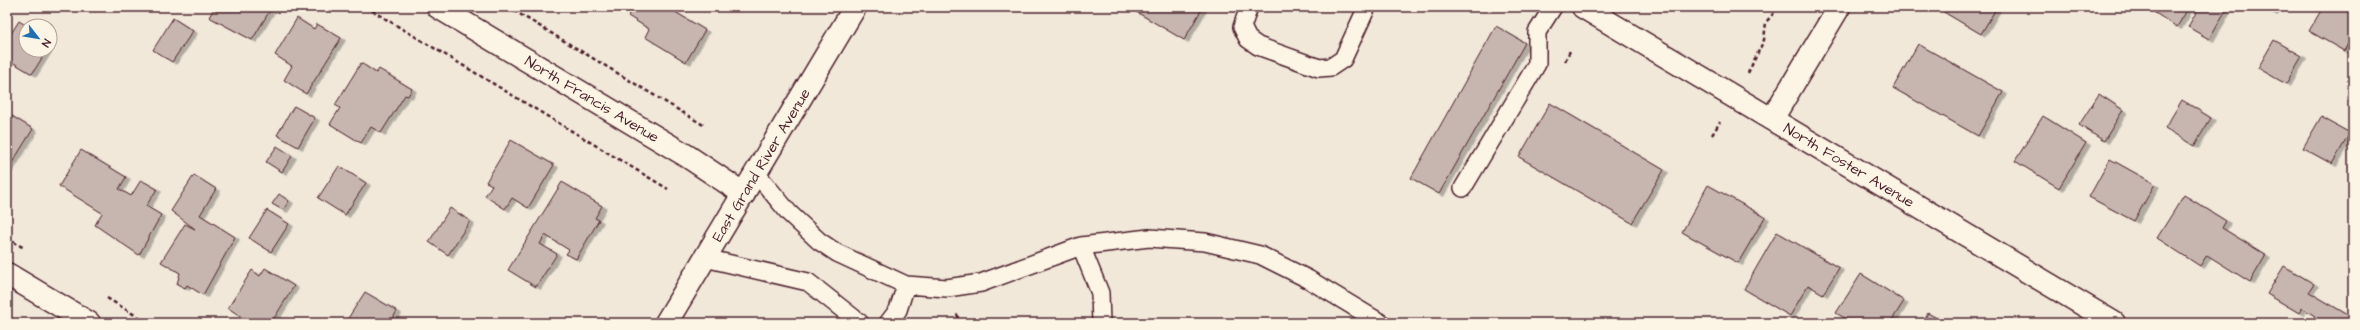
<svg xmlns="http://www.w3.org/2000/svg" width="2360" height="330" viewBox="0 0 2360 330" font-family="'Architects Daughter',sans-serif">
<defs>
<filter id="shadow"><feDropShadow dx="4.5" dy="2.5" stdDeviation="0" flood-color="#0004"/></filter>
</defs>
<rect width="100%" height="100%" fill="#f1e8da"/>
<filter id="ink" filterUnits="userSpaceOnUse"><feTurbulence type="fractalNoise" baseFrequency=".025" numOctaves="2"/><feDisplacementMap in="SourceGraphic" scale="8" xChannelSelector="R" yChannelSelector="G"/><feConvolveMatrix kernelMatrix="1 2 1 2 8 2 1 2 1" color-interpolation-filters="sRGB"/></filter>
<g filter="url(#ink)">
<path fill="#c7b6af" stroke="#4a1f2b" filter="url(#shadow)" d="M215,7H272L252,40L209,17Z
M633,7H667L705,30L686,62L645,37L649,29L628,16Z
M1128,7H1203L1184,40Z
M1945,7H1997L1981,34L1942,11Z
M2146,7H2189L2177,27Z
M2199,7H2221L2226,10L2209,39L2188,27Z
M2263,7H2277L2273,13Z
M2323,7H2340L2353,15V35L2344,51L2309,31Z
M173,18L193,31L172,62L153,50Z
M297,18L314,29L317,24L341,38L306,94L284,80L292,66L275,55Z
M19,21L27,26L26,50H47L32,74L7,59V40Z
M1496,26L1525,43L1439,194L1411,178Z
M2274,40L2302,56L2286,84L2258,68Z
M1918,44L2003,92L1978,136L1893,88Z
M361,63L376,73L379,69L412,89L408,96L405,95L381,133L371,127L361,143L330,124L340,108L335,105Z
M2353,87V99L2348,96Z
M2099,94L2123,110L2104,141L2079,125Z
M2182,100L2211,118L2194,146L2165,128Z
M1550,103L1664,170L1632,223L1519,157Z
M294,106L315,118L298,147L277,135Z
M7,113L33,129L7,171Z
M2043,116L2086,143L2059,188L2015,161Z
M2321,117L2350,133L2332,164L2303,148Z
M511,140L554,165L528,208L512,198L505,209L485,196L492,185L486,182Z
M277,146L292,156L282,172L266,162Z
M81,150L126,177L119,189L131,196L141,180L157,189L146,206L161,215L139,255L95,225L102,213L59,186Z
M2110,159L2155,184L2134,221L2089,197Z
M339,166L366,183L345,215L318,198Z
M194,175L216,189L200,215L235,237L203,295L187,285L185,288L177,284L180,273L161,262L185,224L195,229L171,211Z
M562,182L602,206L595,218L599,220L576,259L566,254L569,250L545,235L540,244L557,254L536,287L508,270Z
M1708,185L1765,217L1738,263L1682,232Z
M279,194L289,201L283,210L272,204Z
M2184,195L2226,221L2222,228L2266,255L2250,282L2207,255L2200,266L2157,238Z
M450,208L470,221L448,255L429,242Z
M267,210L289,224L271,252L249,238Z
M1777,232L1839,268L1823,294L1808,285L1790,316L1744,289Z
M2284,266L2314,284L2309,292L2353,318V323H2311L2315,316L2302,308L2299,313L2267,294Z
M265,268L294,286L273,320L274,323H251L228,308L252,270L260,276Z
M1861,274L1904,301L1890,323H1853L1836,313Z
M365,292L397,311L390,323H345Z
M1928,313L1945,323H1922Z"/>
<g fill="none" stroke-linecap="round" stroke-linejoin="round">
<g stroke="#4a1f2b" stroke-width="20">
<path id="lane" d="M1249,7L1242,27L1248,39L1258,46L1319,68L1331,67L1343,59L1367,7
M756,173L789,213L819,241L837,253L906,285L947,288L981,283L1081,246L1100,293L1101,323
M1463,188L1537,64V32L1553,7
M1081,246L1149,238L1205,242L1260,255L1308,279L1381,323
M705,258L808,282L860,323
M888,323L898,310L906,285"/>
</g>
<g stroke="#4a1f2b" stroke-width="25">
<path id="street" d="M438,7L687,156L744,194
M1583,7L2114,323
M1772,119L1839,7
M7,274L89,323"/>
</g>
<g stroke="#4a1f2b" stroke-width="25">
<path id="primary" d="M666,323L855,7"/>
</g>
<path stroke="#4a1f2b" stroke-width="2.5" stroke-dasharray="4 3" stroke-linecap="butt" d="M366,7L668,189
M508,7L705,126
M1565,61L1570,51
M1748,73L1764,40L1766,22L1779,7
M1712,135L1720,122
M7,238L24,248
M107,298L148,323
M957,314L960,323"/>
<use href="#lane" stroke="#fcf5e5" stroke-width="17"/>
<use href="#street" stroke="#fcf5e5" stroke-width="22"/>
<use href="#primary" stroke="#fcf5e5" stroke-width="22"/>
</g>
</g>
<g text-anchor="middle" stroke-width="3" stroke-linejoin="round" paint-order="stroke">
<g font-size="15" fill="#4a1f2b" stroke="#fcf5e5">
<text transform="translate(592 99) rotate(31)" y="5">North Francis Avenue</text>
<text transform="translate(761 165) rotate(-59)" y="5">East Grand River Avenue</text>
<text transform="translate(1849 165) rotate(31)" y="5">North Foster Avenue</text>
</g>
</g>
<rect width="2360" height="330" fill="none" stroke="#fcf5e5" stroke-width="24"/>
<rect x="12" y="12" width="2336" height="306" fill="none" stroke="#4a1f2b" stroke-width="1.5" filter="url(#ink)"/>
<g transform="translate(38 38) rotate(121)"><circle r="19" fill="#fcf5e5" stroke="#b59f9b"/>
<path d="M0-3L7 15L0 10L-7 15Z" fill="#1f6fb2"/>
<text y="-6" font-size="11" font-weight="bold" text-anchor="middle" fill="#4a1f2b">N</text>
</g>
</svg>
